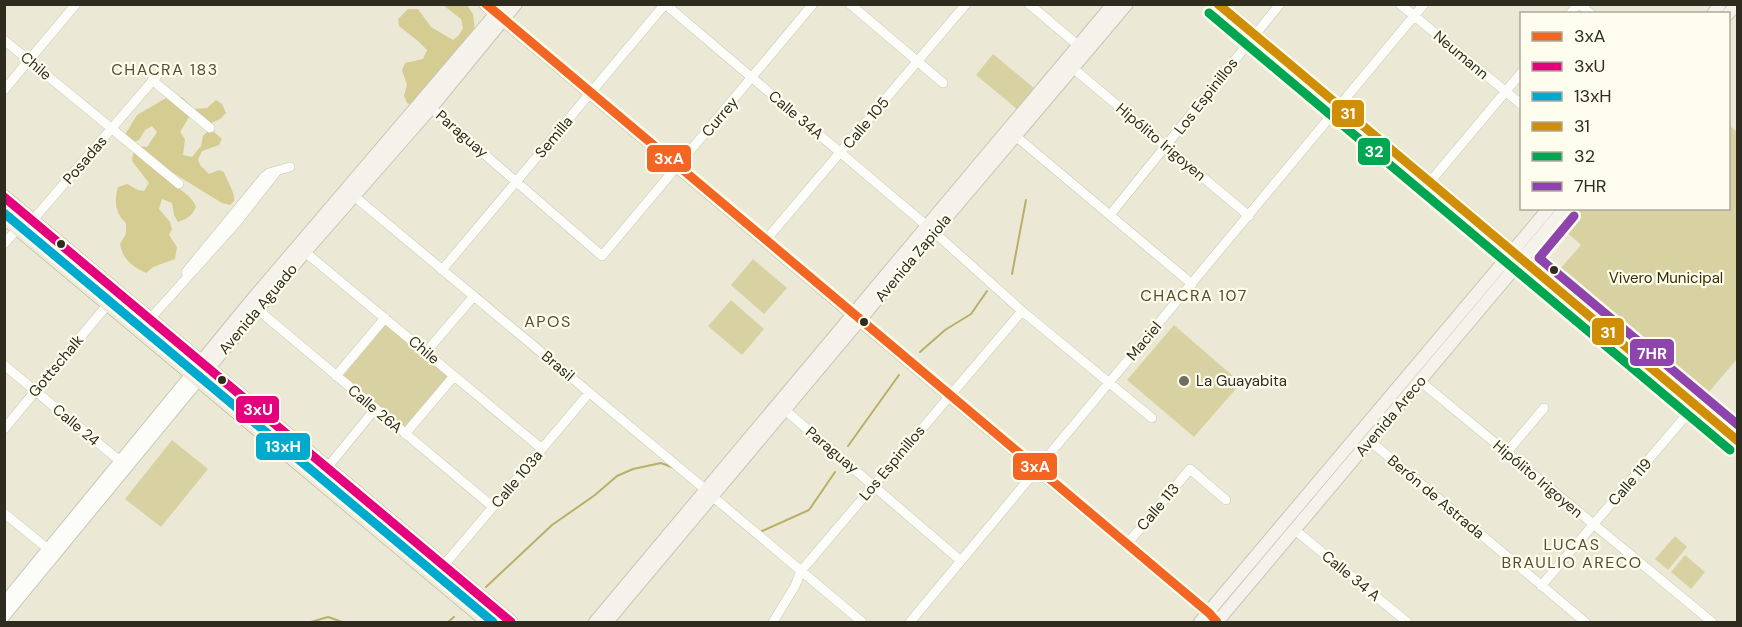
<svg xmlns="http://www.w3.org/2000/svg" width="1742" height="627" viewBox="0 0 1742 627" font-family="'DM Sans',sans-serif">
<rect width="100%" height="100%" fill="#ebe9d5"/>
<path fill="#d8d1a2" d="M993,54L1034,88L1017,109L976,75Z
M1729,125L1738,133L1737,359L1702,400L1554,276L1581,245L1561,227L1576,209L1728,208Z
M753,259L787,288L764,314L731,285Z
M731,300L764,329L742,355L708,326Z
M386,324L448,377L405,428L343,376Z
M1174,325L1241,383L1194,437L1127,380Z
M172,440L208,469L161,527L125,499Z
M1675,536L1687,547L1668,570L1655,559Z
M1685,555L1705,572L1691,589L1671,572Z"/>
<path fill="#d4cc91" d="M443,5H467L473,14L475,33L418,107L407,103L404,96L407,85L402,70L405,63L423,59L427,50L418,41L399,26L398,19L408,9H418L431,27L453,40L459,35L463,28L461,19Z
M182,97L194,109L207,108L216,100L222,104L226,113L220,119L205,126L189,117L180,132L185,139L183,155L192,157L201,146L203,136L208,131L214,132L222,139L219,145L202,151L198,160L200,165L209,174L219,170L224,172C227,182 235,191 234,201L230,205L222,203L170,171V180C178,190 192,195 196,207C192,216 187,219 178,222L174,215L172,203L162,199L159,209L170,222L172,229L169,235L177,247L175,259L153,267L146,273C132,266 123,260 120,244L126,234V223C115,213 114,201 118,187L127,184L138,190L144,191L149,183L132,161L133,154L137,146L147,147L157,132L152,126L145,130L139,140L129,144L123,138L137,115L166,98Z"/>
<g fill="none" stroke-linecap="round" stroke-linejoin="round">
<path stroke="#b9af68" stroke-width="2" d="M1012,274L1026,200
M920,352L945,330L971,314L987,291
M848,446L899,375
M762,531L809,510L835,472
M486,587L552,525L595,495L617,476L633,469L661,463L674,468
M311,622L328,617L342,622
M448,622L454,617"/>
<g stroke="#c7c5b5" stroke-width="10">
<path id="minor" d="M665,4L927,226
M850,4L943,83
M1029,4L1079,46
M1400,4L1522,105
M1580,4L1591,14
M1570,14L1578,4
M4,40L179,184
M1074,69L1249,216
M152,80L210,128
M4,90L76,4
M431,108L602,256L813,4
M1012,133L1192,284
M1429,183L1522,72
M354,196L706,490
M1110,215L1280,4
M934,232L1022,311L1152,418
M765,241L966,4
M4,244L18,228L32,221L161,71
M305,252L542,449
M442,270L665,4
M186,272L264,177L269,173L290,167
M257,309L493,507
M149,320L237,222L277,171
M426,352L474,296
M4,365L120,461
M336,376L385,318
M1420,381L1712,622
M785,410L961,561
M4,429L108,304
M405,434L454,376
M1370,441L1585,622
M1507,452L1544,408
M327,468L375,409
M712,496L862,622
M4,513L48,549
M1295,530L1407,622
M1127,544L1190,469L1226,500
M444,565L589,393
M1541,586L1695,405
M773,622L795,586L801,571L1022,311
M910,622L1424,4"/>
</g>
<g stroke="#c7c5b5" stroke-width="12">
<path id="tertiary" d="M4,602L191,374
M4,617L199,380"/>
</g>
<g stroke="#c7c5b5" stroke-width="14">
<path id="secondary" d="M485,4C725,208 968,410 1209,613L1218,622
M1713,14L1720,4
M1728,14L1737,4
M196,368L250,302L504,4
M203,375L305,252L431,108L516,4
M595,622L1113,4
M607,622L859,321L1127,4
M1200,622L1549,208
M1217,622L1565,208"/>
</g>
<g stroke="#b1ad90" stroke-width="15">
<path id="primary" d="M1217,4L1738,441
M4,197L511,622
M4,217L488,622"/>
</g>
<use href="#minor" stroke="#fcfcf9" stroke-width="9"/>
<use href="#tertiary" stroke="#fcfcf9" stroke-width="10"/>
<use href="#secondary" stroke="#f4f2ea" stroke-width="12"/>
<use href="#primary" stroke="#ecebdd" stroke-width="14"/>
<g stroke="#fefdee" stroke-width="14">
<path id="bus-1" d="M486,4L1209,613L1217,622"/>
</g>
<g stroke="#fefdee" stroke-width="14">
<path id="bus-2" d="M4,197L511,622"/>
</g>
<g stroke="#fefdee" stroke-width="14">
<path id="bus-3" d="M4,213L493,622"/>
</g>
<g stroke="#fefdee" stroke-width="14">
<path id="bus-4" d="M1218,4L1738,441"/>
</g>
<g stroke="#fefdee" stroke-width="14">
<path id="bus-5" d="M1209,13L1730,450"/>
</g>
<g stroke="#fefdee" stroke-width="14">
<path id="bus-6" d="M1574,216L1539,258L1738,425"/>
</g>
<use href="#bus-1" stroke="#f26522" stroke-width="9"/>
<use href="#bus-2" stroke="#e5007d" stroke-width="9"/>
<use href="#bus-3" stroke="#00a9ce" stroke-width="9"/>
<use href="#bus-4" stroke="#cf8e06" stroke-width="9"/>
<use href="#bus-5" stroke="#00a651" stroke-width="9"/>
<use href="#bus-6" stroke="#8e44ad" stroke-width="9"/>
</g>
<g fill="#2e2c1e" stroke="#fefdee" stroke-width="2">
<circle cx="61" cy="244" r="5"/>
<circle cx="1554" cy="270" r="5"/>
<circle cx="864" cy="322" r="5"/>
<circle cx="222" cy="380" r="5"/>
</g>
<circle fill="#706e5e" stroke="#fefdee" stroke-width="2" cx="1184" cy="381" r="6"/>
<g text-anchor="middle" stroke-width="4.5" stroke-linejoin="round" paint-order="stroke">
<g font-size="15" fill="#2e2c1e" stroke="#fefdee">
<text transform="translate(1461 55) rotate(40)" y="5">Neumann</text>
<text transform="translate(36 66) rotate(40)" y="5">Chile</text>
<text transform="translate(1206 96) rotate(-52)" y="5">Los Espinillos</text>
<text transform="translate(796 115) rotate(40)" y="5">Calle 34A</text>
<text transform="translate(720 117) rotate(-50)" y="5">Currey</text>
<text transform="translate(866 123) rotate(-50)" y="5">Calle 105</text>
<text transform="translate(462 134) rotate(41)" y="5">Paraguay</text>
<text transform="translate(554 137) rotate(-50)" y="5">Semilla</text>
<text transform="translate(1161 142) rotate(40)" y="5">Hipólito Irigoyen</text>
<text transform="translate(85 160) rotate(-49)" y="5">Posadas</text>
<text transform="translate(913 258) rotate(-50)" y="5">Avenida Zapiola</text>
<text transform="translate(258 309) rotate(-50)" y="5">Avenida Aguado</text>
<text transform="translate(1144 341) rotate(-50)" y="5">Maciel</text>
<text transform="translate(424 350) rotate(40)" y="5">Chile</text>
<text transform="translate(56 366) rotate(-50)" y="5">Gottschalk</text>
<text transform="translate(558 366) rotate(40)" y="5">Brasil</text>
<text transform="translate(375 409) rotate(40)" y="5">Calle 26A</text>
<text transform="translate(1391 416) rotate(-50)" y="5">Avenida Areco</text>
<text transform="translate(76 425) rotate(40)" y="5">Calle 24</text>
<text transform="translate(832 450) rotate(40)" y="5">Paraguay</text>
<text transform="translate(892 463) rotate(-50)" y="5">Los Espinillos</text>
<text transform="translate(517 479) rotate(-50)" y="5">Calle 103a</text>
<text transform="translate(1538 479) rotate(40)" y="5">Hipólito Irigoyen</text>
<text transform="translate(1630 482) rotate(-49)" y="5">Calle 119</text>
<text transform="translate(1436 497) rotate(40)" y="5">Berón de Astrada</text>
<text transform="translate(1158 507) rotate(-50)" y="5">Calle 113</text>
<text transform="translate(1351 576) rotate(39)" y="5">Calle 34 A</text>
</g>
<g font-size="15" fill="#342e05" stroke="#fefdee">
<text x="1666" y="283">Vivero Municipal</text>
</g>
<g font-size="15" fill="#2e2c1e" stroke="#fefdee" text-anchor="start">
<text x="1196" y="386">La Guayabita</text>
</g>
<g font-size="16" letter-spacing="1.5" fill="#534f2f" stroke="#fefdee">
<text x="165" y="75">CHACRA 183</text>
<text x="1194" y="301">CHACRA 107</text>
<text x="548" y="327">APOS</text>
<text x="1572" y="550">LUCAS<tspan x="1572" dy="18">BRAULIO ARECO</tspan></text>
</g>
</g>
<g stroke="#fefdee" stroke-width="2">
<rect x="1331" y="99" width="34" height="29" rx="6" fill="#cf8e06"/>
<rect x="1357" y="137" width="34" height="29" rx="6" fill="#00a651"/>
<rect x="646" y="144" width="46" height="29" rx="6" fill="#f26522"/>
<rect x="1591" y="317" width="34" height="29" rx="6" fill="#cf8e06"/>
<rect x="1629" y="338" width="46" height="29" rx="6" fill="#8e44ad"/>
<rect x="235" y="395" width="45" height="29" rx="6" fill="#e5007d"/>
<rect x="255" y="432" width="56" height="29" rx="6" fill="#00a9ce"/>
<rect x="1012" y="452" width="46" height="29" rx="6" fill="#f26522"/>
</g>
<g font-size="16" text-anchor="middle" font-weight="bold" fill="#fff">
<text x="1348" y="119">31</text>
<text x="1374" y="157">32</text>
<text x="669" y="164">3xA</text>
<text x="1608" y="338">31</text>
<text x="1652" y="359">7HR</text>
<text x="258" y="415">3xU</text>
<text x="283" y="452">13xH</text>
<text x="1035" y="472">3xA</text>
</g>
<rect width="1742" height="627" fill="none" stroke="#2e2c1e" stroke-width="12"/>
<rect x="1520" y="12" width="210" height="198" fill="#fefdee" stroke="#aba99b" stroke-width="1.5"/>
<rect x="1532" y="32" width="30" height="9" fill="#f26522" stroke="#aba99b" stroke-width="1.5"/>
<text x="1574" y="42" font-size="18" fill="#2e2c1e">3xA</text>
<rect x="1532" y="62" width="30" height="9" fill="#e5007d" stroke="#aba99b" stroke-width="1.5"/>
<text x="1574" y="72" font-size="18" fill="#2e2c1e">3xU</text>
<rect x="1532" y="92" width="30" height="9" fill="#00a9ce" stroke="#aba99b" stroke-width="1.5"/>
<text x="1574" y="102" font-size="18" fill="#2e2c1e">13xH</text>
<rect x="1532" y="122" width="30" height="9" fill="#cf8e06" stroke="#aba99b" stroke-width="1.5"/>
<text x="1574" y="132" font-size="18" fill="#2e2c1e">31</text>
<rect x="1532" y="152" width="30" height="9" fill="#00a651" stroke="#aba99b" stroke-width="1.5"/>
<text x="1574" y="162" font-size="18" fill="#2e2c1e">32</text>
<rect x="1532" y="182" width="30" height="9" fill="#8e44ad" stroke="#aba99b" stroke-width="1.5"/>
<text x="1574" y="192" font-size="18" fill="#2e2c1e">7HR</text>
</svg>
